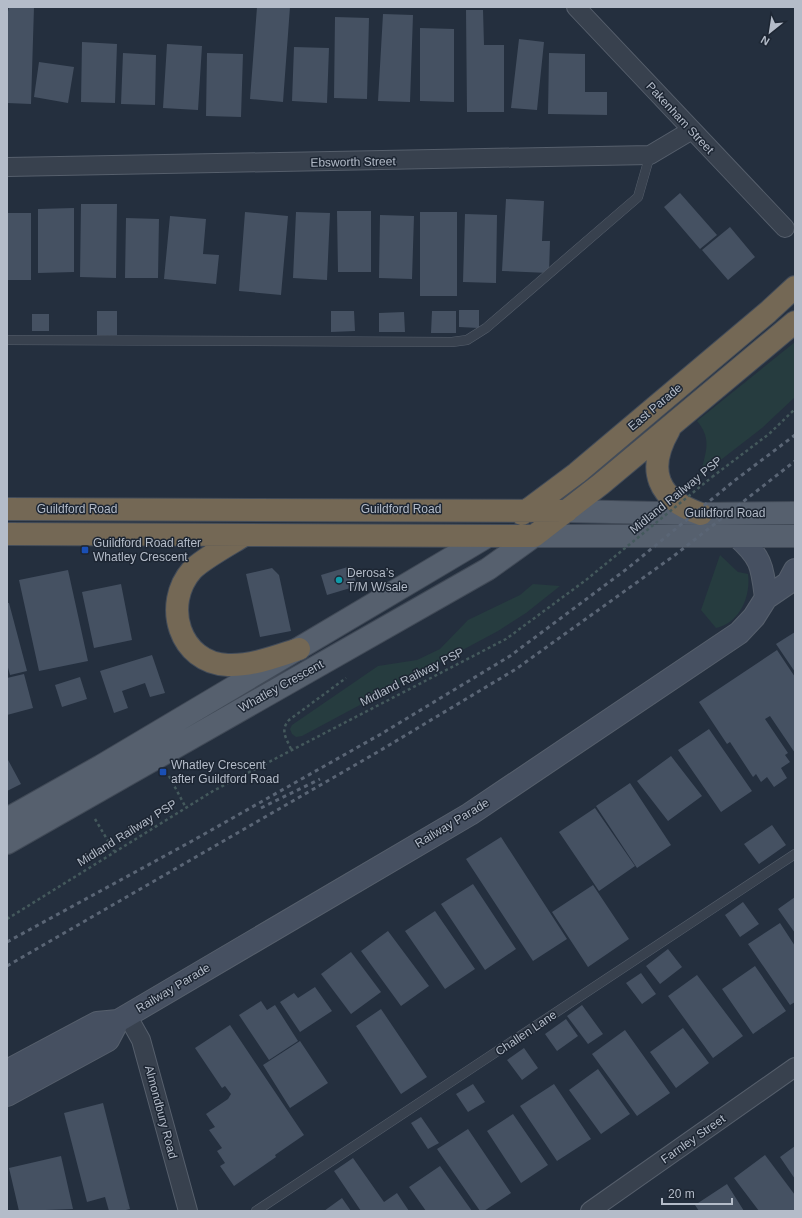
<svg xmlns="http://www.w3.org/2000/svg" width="802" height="1218" viewBox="0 0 802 1218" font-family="Helvetica,sans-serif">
<rect width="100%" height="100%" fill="#242f3e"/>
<path fill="#263c3f" d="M795,342V397L762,428L700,476C705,453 713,440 697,421Z
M720,555L738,572L748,574C751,596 740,623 716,628L701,610Z
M533,584L560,586L526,613L498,631L302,736L296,737L292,734L290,729L292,725L378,666L417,660L440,649L468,620L520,595Z"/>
<path fill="#455162" d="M9,7H34L31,104L7,103V16Z
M257,7H290L283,102L250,99Z
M466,10H483L484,45H504V112H467Z
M383,14L413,15L410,102L378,101Z
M335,17L369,18L367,99L334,98Z
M420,28L454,29V102L420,101Z
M519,39L544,42L537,110L511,108Z
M82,42L117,44L115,103L81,102Z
M167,44L202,46L198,110L163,108Z
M294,47L329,48L327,103L292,101Z
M123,53L156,55L155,105L121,104Z
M207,53L243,54L241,117L206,116Z
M549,53L585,54V92H607V115L548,114Z
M39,62L74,67L68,103L34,97Z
M680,193L717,235L700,249L664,207Z
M506,199L544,201L542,241H550L549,273L502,271Z
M81,204H117L116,278L80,277Z
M74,208V272L38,273V209Z
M337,211H371V272H338Z
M245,212L288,216L281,295L239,291Z
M296,212L330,213L327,280L293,278Z
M420,212H457V296H420Z
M7,213H31V280H7Z
M465,214L497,215L496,283L463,282Z
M380,215L414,216L412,279L379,278Z
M170,216L206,219L203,254L219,255L216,284L164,279Z
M126,218L159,219L158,278H125Z
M730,227L755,257L728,280L702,250Z
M459,310H479V328L459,327Z
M97,311H117V335H97Z
M331,311H354L355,331L331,332Z
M432,311H456V333H431Z
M404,312L405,332H379V313Z
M32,314H49V331H32Z
M351,566L357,586L327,595L321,575Z
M272,568L279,575L291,631L260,637L246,574Z
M68,570L88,661L39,671L19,580Z
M121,584L132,640L94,648L82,592Z
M7,603H9L27,671L10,675L7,664Z
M795,632V672L776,644Z
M777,650L795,677V753L770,716L765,719L788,753L785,755L790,762L781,768L787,778L774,787L767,777L761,782L756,774L753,777L730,742L727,744L699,702Z
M152,655L165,693L150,697L145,683L122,691L128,708L114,713L100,671Z
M24,674L33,708L7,715V678Z
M80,677L87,699L62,707L55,685Z
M709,729L752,791L721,812L678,750Z
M671,756L702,796L668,821L637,781Z
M7,758L21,784L7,791Z
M630,783L671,845L637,868L596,806Z
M595,808L635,866L599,891L559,832Z
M772,825L786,845L759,864L744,844Z
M501,837L567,939L533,961L466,859Z
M473,884L516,949L485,970L441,904Z
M593,885L629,939L588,967L552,912Z
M795,897V933L778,909Z
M743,902L759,924L740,937L725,915Z
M435,911L475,969L445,989L405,931Z
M780,923L795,946V1002L790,1005L748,944Z
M388,931L429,986L401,1006L361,951Z
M668,949L682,967L660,984L646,966Z
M351,952L381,992L351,1014L321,974Z
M755,966L786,1011L753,1034L722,989Z
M641,973L656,994L642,1004L626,983Z
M697,975L743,1036L713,1058L668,996Z
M315,987L332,1011L300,1032L280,1002L294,993L298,998Z
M261,1001L267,1010L275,1005L298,1041L269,1060L239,1015Z
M582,1005L603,1034L588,1044L567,1016Z
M381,1009L427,1077L401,1094L356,1026Z
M566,1019L578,1036L557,1051L545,1034Z
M230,1025L304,1135L275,1155L276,1157L234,1186L220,1166L225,1163L217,1151L222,1148L209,1130L215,1127L206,1114L228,1099L231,1094L225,1086L222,1088L195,1048Z
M683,1028L709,1063L676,1088L650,1052Z
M625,1030L670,1093L637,1116L592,1054Z
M300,1041L328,1083L290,1108L263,1065Z
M524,1048L538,1068L522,1080L507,1060Z
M598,1069L630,1114L601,1134L569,1090Z
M473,1084L485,1102L468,1112L456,1094Z
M554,1084L591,1139L557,1161L520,1106Z
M103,1103L130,1209L122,1211H109L105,1197L87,1202L64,1113Z
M513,1114L548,1165L521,1183L487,1131Z
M421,1117L439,1143L428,1149L411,1123Z
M468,1129L511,1193L484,1211H480L437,1149Z
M795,1146V1179L780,1157Z
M765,1155L795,1195V1211H759L734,1178Z
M61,1156L73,1209L19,1211L9,1168Z
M353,1158L384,1202L397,1193L409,1211H361L334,1171Z
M440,1166L472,1211H426L409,1187Z
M727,1184L744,1211H699L695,1205Z
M342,1198L351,1211H324Z"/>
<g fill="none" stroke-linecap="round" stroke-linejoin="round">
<g stroke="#565f6c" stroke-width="10">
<path id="lane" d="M7,340L452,342L467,340L486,328L638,197L650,155
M256,1211L795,854"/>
</g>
<g stroke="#565f6c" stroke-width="20">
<path id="street" d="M576,7L785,228
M7,167L650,155L692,130
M127,1015L141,1040L188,1211
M590,1211L795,1067"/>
</g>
<g stroke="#565f6c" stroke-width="24">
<path id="secondary" d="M737,536C762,558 762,566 766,598
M7,1071L97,1023L118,1021L470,814L739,633L754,617L766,598L788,583L795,570
M7,1095L108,1040L118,1021"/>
</g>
<g stroke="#414a57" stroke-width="24">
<path id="primary" d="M567,511L701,514L795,513
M7,819L101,766L488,536
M7,843L488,569L534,536H795"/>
</g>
<g stroke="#434c59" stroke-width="24">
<path id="highway" d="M669,430C646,470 657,499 701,514
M7,509L567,511
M522,514L577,473L768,312L795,287
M7,534L534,536L601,484L795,322
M243,536C230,544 201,560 192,570C162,604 179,663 228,665C252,666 277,656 299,649"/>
</g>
<path stroke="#44595c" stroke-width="2.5" stroke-dasharray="3 3" stroke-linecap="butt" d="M712,477L769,434L795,409
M291,749C286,738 280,730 289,720L346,678
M169,776L185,806
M95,819L114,851
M7,919L213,791L506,639L586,580"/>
<use href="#lane" stroke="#38414e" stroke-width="9"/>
<use href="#street" stroke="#38414e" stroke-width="18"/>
<use href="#secondary" stroke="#465061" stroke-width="22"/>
<use href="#primary" stroke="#56606e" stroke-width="22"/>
<use href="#highway" stroke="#746855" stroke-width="22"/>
<path stroke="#5a6575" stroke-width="3" stroke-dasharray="4 4" stroke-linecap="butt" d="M261,808L320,779
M7,942L192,841L381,734L510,656L628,568L734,481L795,435
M7,966L381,750L516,669L675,555L795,461"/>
<path stroke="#44595c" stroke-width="2.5" stroke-dasharray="3 3" stroke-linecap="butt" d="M586,580L712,477"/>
</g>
<g fill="#1a4fb4" stroke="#1d2633" stroke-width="1.5">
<rect x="81" y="546" width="8" height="8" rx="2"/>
<rect x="159" y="768" width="8" height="8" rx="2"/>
</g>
<circle fill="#0f9aa8" stroke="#1d2633" stroke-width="1.5" cx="339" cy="580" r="4"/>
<g text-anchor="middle" stroke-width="3" stroke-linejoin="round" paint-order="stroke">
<g font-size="12" fill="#b4bcc9" stroke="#1d2633">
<text transform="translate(680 118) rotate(47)" y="4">Pakenham Street</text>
<text transform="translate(353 162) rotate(-1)" y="4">Ebsworth Street</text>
<text transform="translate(655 407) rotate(-40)" y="4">East Parade</text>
<text transform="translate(676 495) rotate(-39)" y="4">Midland Railway PSP</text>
<text x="77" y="513">Guildford Road</text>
<text x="401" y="513">Guildford Road</text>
<text x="725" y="517">Guildford Road</text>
<text transform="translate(412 677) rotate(-27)" y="4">Midland Railway PSP</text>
<text transform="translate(281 686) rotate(-29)" y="4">Whatley Crescent</text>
<text transform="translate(452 823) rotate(-31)" y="4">Railway Parade</text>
<text transform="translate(127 833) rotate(-32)" y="4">Midland Railway PSP</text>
<text transform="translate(173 988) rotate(-31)" y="4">Railway Parade</text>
<text transform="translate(526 1033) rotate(-34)" y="4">Challen Lane</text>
<text transform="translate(161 1112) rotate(75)" y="4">Almondbury Road</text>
<text transform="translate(693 1139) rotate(-35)" y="4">Farnley Street</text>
</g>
<g font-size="12" fill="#b4bcc9" stroke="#1d2633" text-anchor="start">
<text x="93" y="547">Guildford Road after<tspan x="93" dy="14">Whatley Crescent</tspan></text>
<text x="347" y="577">Derosa’s<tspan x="347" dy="14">T/M W/sale</tspan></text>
<text x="171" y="769">Whatley Crescent<tspan x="171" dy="14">after Guildford Road</tspan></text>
</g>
</g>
<rect width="802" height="1218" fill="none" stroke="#b4bcc9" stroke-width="16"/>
<g transform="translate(770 32) rotate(210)" stroke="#1d2633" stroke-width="3" paint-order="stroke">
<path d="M0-3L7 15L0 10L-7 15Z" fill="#b4bcc9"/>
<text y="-6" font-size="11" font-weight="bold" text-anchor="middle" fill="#b4bcc9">N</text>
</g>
<path d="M662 1198v6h70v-6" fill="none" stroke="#b4bcc9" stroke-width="2"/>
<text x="668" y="1198" font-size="12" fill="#b4bcc9" stroke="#1d2633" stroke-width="3" paint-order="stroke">20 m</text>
</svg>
